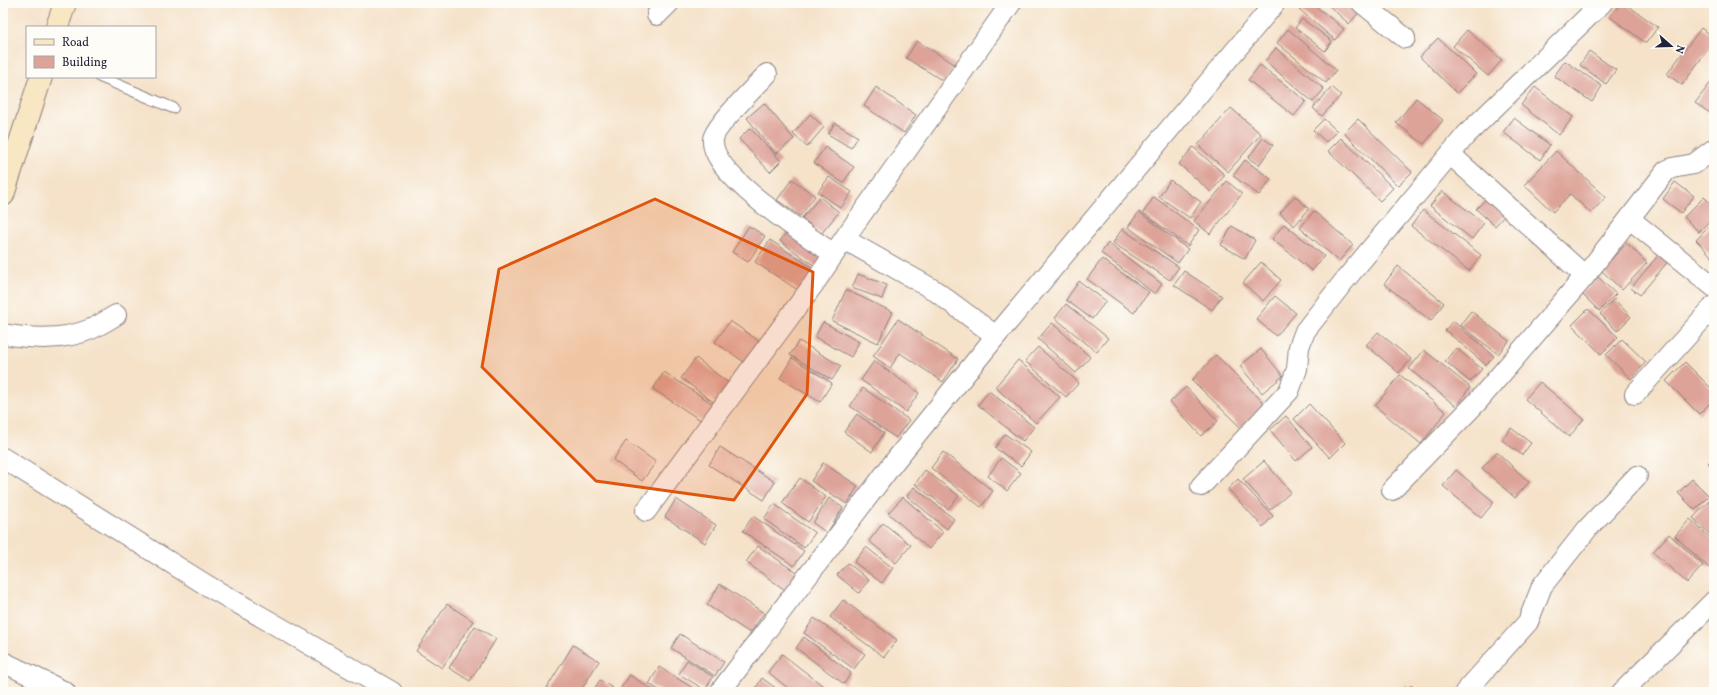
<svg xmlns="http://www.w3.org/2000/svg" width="1717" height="695" viewBox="0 0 1717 695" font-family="Vollkorn,serif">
<rect width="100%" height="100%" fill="#fdfcf7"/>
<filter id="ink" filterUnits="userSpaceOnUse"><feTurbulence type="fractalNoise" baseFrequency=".025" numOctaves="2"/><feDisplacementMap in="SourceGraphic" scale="8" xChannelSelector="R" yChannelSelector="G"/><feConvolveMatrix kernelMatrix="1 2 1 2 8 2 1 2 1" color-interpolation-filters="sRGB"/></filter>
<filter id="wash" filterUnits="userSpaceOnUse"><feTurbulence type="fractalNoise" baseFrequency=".012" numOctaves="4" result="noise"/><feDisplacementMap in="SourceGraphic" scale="16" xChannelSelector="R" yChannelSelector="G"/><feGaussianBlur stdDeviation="0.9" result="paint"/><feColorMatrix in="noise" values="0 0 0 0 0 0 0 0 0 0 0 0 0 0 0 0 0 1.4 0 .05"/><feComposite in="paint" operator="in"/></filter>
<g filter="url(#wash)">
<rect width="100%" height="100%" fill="#f5e2c9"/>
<g id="blocks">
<path fill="#dda398" d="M1304,3H1312L1344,29L1335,40L1299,9Z
M1326,3H1354L1361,10L1349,24Z
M1621,3H1624L1658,27L1646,43L1610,17Z
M1302,19L1332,41L1325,51L1295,28Z
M1701,28L1714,37V41L1682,85L1667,74Z
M1288,29L1336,70L1326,83L1277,43Z
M1467,30L1502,60L1488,76L1453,46Z
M1438,38L1476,74L1457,93L1420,57Z
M917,41L956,65L945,82L906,58Z
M1276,48L1324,89L1313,102L1265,61Z
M1589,51L1616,70L1606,84L1580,65Z
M1565,61L1602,86L1592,102L1554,76Z
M1260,65L1306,101L1294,116L1248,80Z
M1711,82L1714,85V108L1710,113L1695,103Z
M876,87L916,115L904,133L864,106Z
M1332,87L1341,95L1322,116L1313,108Z
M1535,87L1573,117L1559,135L1521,105Z
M1416,98L1443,120L1424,144L1396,123Z
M764,103L794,139L776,154L747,118Z
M1231,108L1261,134L1228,172L1198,145Z
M810,114L824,127L807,147L793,134Z
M1514,118L1550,145L1540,160L1503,132Z
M1324,119L1337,131L1326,142L1313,130Z
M1358,119L1412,172L1398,186L1344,133Z
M835,123L858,137L851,148L828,134Z
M750,128L781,161L770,172L739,139Z
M1263,138L1273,145L1259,165L1248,158Z
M1341,138L1393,188L1380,201L1328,151Z
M825,147L854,167L843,183L814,163Z
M1193,147L1225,175L1211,192L1179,164Z
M1556,151L1606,197L1591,213L1570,194L1553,212L1524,185Z
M1245,160L1271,179L1259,195L1233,176Z
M829,177L852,192L841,208L818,192Z
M792,179L815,196L800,216L777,200Z
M1170,180L1201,202L1190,218L1159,197Z
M1227,181L1242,194L1210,234L1194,221Z
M1675,182L1694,196L1681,213L1663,199Z
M1442,191L1484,223L1472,239L1430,206Z
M1295,196L1309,209L1294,226L1280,213Z
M820,197L839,212L821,234L802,218Z
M1154,197L1199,230L1188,246L1143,213Z
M1704,197L1714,207V216L1699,232L1684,217Z
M1487,198L1505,215L1495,226L1476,209Z
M1423,210L1481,255L1469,271L1411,226Z
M1314,211L1353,245L1339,261L1300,228Z
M1139,212L1188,249L1178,263L1128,227Z
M1714,222V259L1696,240Z
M1284,224L1324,256L1312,271L1272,239Z
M749,226L765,236L748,262L732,252Z
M791,226L829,253L819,269L780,241Z
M1232,226L1255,240L1245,259L1221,245Z
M1122,229L1179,267L1170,280L1113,243Z
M770,240L816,270L801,292L755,262Z
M1108,243L1162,284L1155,294L1101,253Z
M1627,243L1647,263L1622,290L1601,270Z
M1661,252L1670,259L1640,295L1631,288Z
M1102,259L1149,292L1134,313L1087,279Z
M1261,262L1281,280L1263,301L1243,283Z
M1398,266L1444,303L1431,321L1384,284Z
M1184,271L1222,296L1212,310L1174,285Z
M858,274L887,285L882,299L852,288Z
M1598,277L1616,294L1599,311L1582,294Z
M1079,281L1106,301L1092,319L1066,300Z
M846,290L893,312L878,343L832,321Z
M1275,296L1296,313L1276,336L1256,319Z
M1614,299L1631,317L1617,331L1600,314Z
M1066,304L1108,338L1097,352L1055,318Z
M1588,309L1618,337L1601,354L1572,325Z
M1471,311L1509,341L1498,354L1460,325Z
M898,319L958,359L943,382L900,353L890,368L873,356Z
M730,321L759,341L744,362L715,342Z
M1453,321L1494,356L1486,365L1445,330Z
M823,322L859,342L851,357L815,337Z
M1052,323L1090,357L1076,373L1038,339Z
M1378,332L1411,359L1399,373L1366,345Z
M1622,339L1646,362L1631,379L1606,355Z
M799,341L841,366L832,380L790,355Z
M1038,347L1079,383L1066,397L1025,361Z
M1456,348L1482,369L1470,382L1445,361Z
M1261,349L1283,376L1262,393L1240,366Z
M1424,350L1470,387L1456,406L1409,369Z
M1216,355L1265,404L1241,428L1192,380Z
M696,358L731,385L717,405L681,378Z
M792,358L832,383L820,402L780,378Z
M1018,360L1060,397L1036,423L995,387Z
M874,361L919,393L906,412L861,380Z
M1685,362L1714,391V399L1699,414L1666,381Z
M664,372L716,406L705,423L653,389Z
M1400,375L1446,412L1421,444L1375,406Z
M1540,382L1584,419L1569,437L1525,399Z
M1186,387L1218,421L1201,436L1170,402Z
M863,388L909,420L896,438L850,406Z
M989,391L1034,427L1023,441L978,405Z
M1309,404L1345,443L1330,458L1294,419Z
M857,414L884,433L872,452L844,432Z
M1286,416L1312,447L1296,461L1270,430Z
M1511,428L1531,443L1522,455L1502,440Z
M1005,434L1031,452L1021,466L995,448Z
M626,441L656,462L642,481L613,460Z
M720,447L775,482L764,500L709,465Z
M943,452L993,491L981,507L931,468Z
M1497,452L1529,482L1515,498L1482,468Z
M1714,457V468L1708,463Z
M1001,458L1021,473L1007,491L988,476Z
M1264,461L1291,492L1270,510L1243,479Z
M823,463L858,486L847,504L811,481Z
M925,470L959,496L948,509L915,484Z
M1456,470L1494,502L1481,518L1443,486Z
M800,478L826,497L808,522L782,503Z
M1238,479L1273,516L1263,527L1228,489Z
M1692,479L1709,496L1695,510L1678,493Z
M914,487L954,519L947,529L907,496Z
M903,497L943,532L929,549L888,513Z
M829,498L843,508L827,533L813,523Z
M676,499L716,525L705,543L665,517Z
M1710,500L1714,504V538L1693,518Z
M774,504L815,533L804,548L764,519Z
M753,516L804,551L794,566L743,531Z
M1690,519L1714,541V562L1709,568L1675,536Z
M883,523L911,545L896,563L869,541Z
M1669,534L1703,565L1687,583L1653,552Z
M758,546L797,573L785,590L746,562Z
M866,547L893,568L882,583L854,562Z
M848,563L869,580L859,593L837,575Z
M720,584L764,613L750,633L707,605Z
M843,600L897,640L884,657L830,617Z
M447,604L473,621L442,668L416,651Z
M814,618L865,654L854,669L804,633Z
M475,626L496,639L470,681L449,668Z
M680,634L724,662L715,676L671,648Z
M804,637L851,673L844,684L796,648Z
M573,645L599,661L580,692H546L545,691Z
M782,654L831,692H793L768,672Z
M687,660L713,677L705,690L679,674Z
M659,667L699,692H662L649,684Z
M630,675L656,692H618Z
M762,678L781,692H755L754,691Z
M600,680L614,689L612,692H592Z"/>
</g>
</g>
<g filter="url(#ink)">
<use href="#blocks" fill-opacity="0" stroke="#8c8282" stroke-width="1"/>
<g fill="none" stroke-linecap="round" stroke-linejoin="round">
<g stroke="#8c8282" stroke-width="12">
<path id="service" d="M100,77L173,108"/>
</g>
<g stroke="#8c8282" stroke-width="22">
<path id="minor" d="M1362,3L1405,38
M657,15L669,3
M767,74C756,86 715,126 713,139C709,174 807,236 834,254
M1450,154L1585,276
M1630,219L1714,287
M844,239L934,290L996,336
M3,334C32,339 63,341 91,329C100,325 108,320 116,315
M1635,394L1714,306
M3,458L208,586L392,692
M1201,486L1289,391L1297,369L1299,347L1305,331L1345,280L1466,135L1602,3
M1392,490L1478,401L1585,276L1666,171L1672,168L1694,164L1714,149
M646,511L816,281L844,239L1011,3
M3,662L65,692
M720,692L894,462L996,336L1275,3
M1465,692L1528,622L1542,586L1588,528L1637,476
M1622,692L1714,601"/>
</g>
<g stroke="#8c8282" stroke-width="24">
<path id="secondary" d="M57,27L65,3
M3,195L41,77"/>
</g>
<path stroke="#8c8282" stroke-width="2.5" stroke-dasharray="3 3" stroke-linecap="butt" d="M1399,692C1407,684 1416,686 1424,692"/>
<use href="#service" stroke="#fff" stroke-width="10"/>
<use href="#minor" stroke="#fff" stroke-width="20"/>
<use href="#secondary" stroke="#f9e7c3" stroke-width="22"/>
</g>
</g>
<path fill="#de560e" fill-opacity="0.2" stroke="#de560e" stroke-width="3" stroke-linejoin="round" d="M655,199L813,272L807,394L734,500L596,481L482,367L499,269Z"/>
<rect width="1717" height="695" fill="none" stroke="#fdfcf7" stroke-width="16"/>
<rect x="26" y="26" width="130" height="52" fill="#fdfcf7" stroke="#a5a5ac"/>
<rect x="34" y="39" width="20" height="6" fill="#f9e7c3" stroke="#a5a5ac"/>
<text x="62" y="46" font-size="12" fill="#22223b">Road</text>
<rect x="34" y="56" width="20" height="12" fill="#dda398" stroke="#a5a5ac"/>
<text x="62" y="66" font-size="12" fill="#22223b">Building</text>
<g transform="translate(1671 46) rotate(110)" stroke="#fdfcf7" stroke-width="3" paint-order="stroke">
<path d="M0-3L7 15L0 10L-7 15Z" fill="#22223b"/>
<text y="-6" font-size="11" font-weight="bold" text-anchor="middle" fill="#22223b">N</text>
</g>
</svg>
